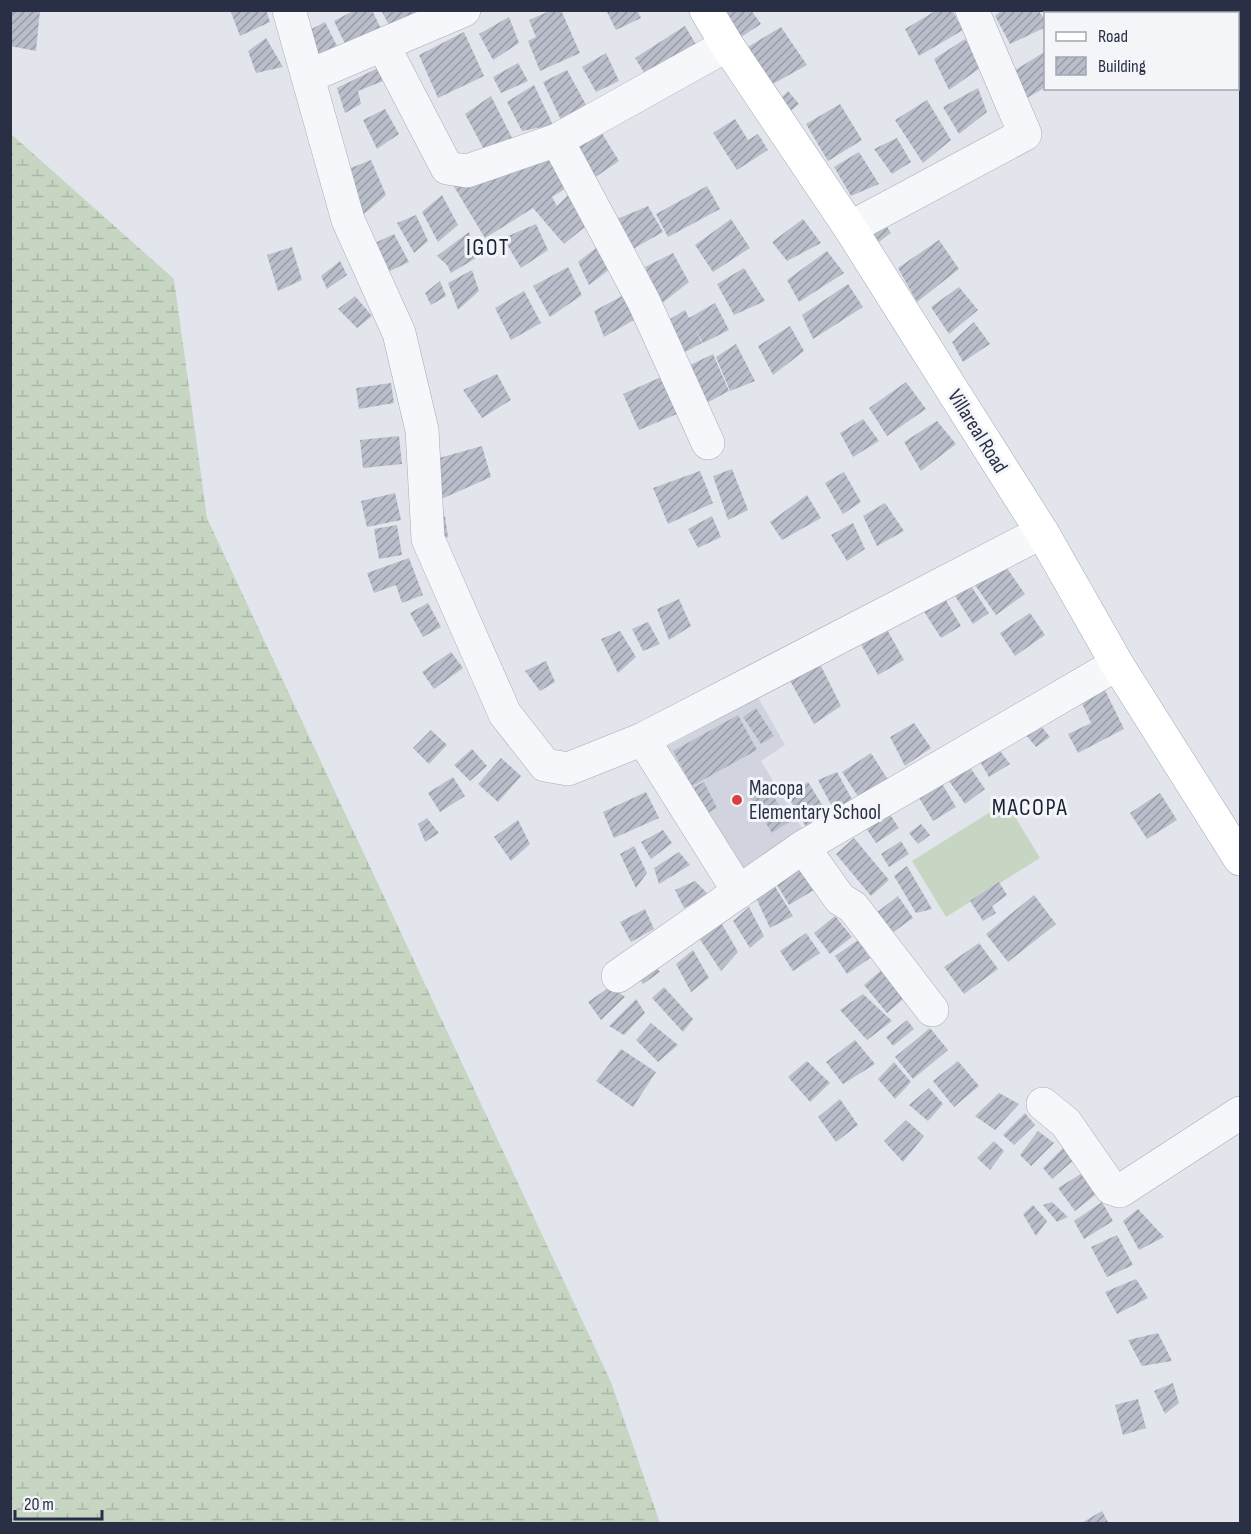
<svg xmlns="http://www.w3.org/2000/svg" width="1251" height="1534" viewBox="0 0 1251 1534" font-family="'Sofia Sans Condensed',sans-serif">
<defs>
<pattern id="wetland-marsh" width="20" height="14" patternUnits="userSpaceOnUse" patternTransform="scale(1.5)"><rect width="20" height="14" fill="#c6d6c3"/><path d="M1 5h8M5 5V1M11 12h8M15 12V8" fill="none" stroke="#aab8a9"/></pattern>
<pattern id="building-hatch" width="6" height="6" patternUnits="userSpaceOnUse" patternTransform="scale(1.5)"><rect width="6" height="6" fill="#babeca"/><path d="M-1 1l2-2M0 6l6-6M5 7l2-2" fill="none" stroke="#979ba6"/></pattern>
</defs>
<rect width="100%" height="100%" fill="#e3e5ec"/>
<path fill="#d1d4de" d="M758,697L785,745L761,761L808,838L740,882L659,751Z"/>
<path fill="url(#wetland-marsh)" d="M10,133L174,279L207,518L611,1382L660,1523H11Z"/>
<path fill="#c6d6c3" d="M1006,802L1040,858L946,917L912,861Z"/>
<path fill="url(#building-hatch)" d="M10,10H40L36,51L10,46Z
M230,10H266L270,22L240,36Z
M355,10H372L382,31L347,48L334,21Z
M381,10H421L390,27Z
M552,10H561L580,53L540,71L528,41L536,37L529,20Z
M606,10H637L641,18L616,30Z
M723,10H751L761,24L735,41Z
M937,10H952L963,30L919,56L905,29Z
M1002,10H1038L1046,21V27L1010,44L995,16Z
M509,17L519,43L493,60L479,34Z
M325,22L339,50L313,63L300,35Z
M685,26L700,51L650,82L635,58Z
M781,27L807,65L769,86L748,47Z
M464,32L484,76L438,98L419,55Z
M266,38L283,67L256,73L248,51Z
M965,39L983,66L949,90L934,59Z
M1046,51V87L1027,98L1015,70Z
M606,53L619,81L596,92L582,67Z
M518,63L528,81L501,93L493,77Z
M380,67L388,79L358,91L361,104L345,113L337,88Z
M567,70L590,112L563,124L543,82Z
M534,85L553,125L522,131L507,102Z
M978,88L987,112L959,134L943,107Z
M788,91L799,104L788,113L781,98Z
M491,96L514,142L487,155L465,114Z
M927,100L951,140L923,163L895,120Z
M840,104L862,140L828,161L806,124Z
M385,109L399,134L377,149L363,120Z
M735,119L748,140L758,134L768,150L737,170L713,133Z
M600,130L619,161L594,178L574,146Z
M536,134L568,187L552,197L557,206L569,194L591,222L564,244L533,208L485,238L453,185Z
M897,138L911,162L892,174L874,149Z
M859,152L879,184L851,196L834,167Z
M371,160L386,195L363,215L348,169Z
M707,186L720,209L668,237L656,214Z
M442,195L458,225L438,242L422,212Z
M648,206L663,232L624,254L610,222Z
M416,215L428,241L414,253L397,223Z
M731,219L750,248L713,272L695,245Z
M803,219L821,243L787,261L772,242Z
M883,221L891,233L872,247L863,235Z
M536,224L548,250L521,268L503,238Z
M469,232L476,258L451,273L447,265L437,256Z
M394,234L409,262L375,278L362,249Z
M939,240L959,269L917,302L898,268Z
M601,244L610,269L589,285L578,262Z
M292,247L302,280L278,291L267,255Z
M827,251L844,273L799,302L787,280Z
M673,253L689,282L661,304L645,267Z
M340,261L347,275L327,289L321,276Z
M568,267L582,295L550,317L533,286Z
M744,268L765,301L734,315L717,284Z
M472,270L479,291L458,310L448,283Z
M440,281L446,296L431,305L425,293Z
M848,284L863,307L813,339L802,315Z
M959,287L978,310L949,334L931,307Z
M524,291L541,323L511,340L495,308Z
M624,295L641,316L604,337L594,311Z
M355,296L372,316L357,328L338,309Z
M715,303L729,330L703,343L694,327L702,343L672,359L657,327L685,310L689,318Z
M974,322L990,344L963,362L952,342Z
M790,326L804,351L773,375L758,346Z
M736,344L755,381L730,391L716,357Z
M713,354L729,391L703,405L686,367Z
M497,374L511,400L482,418L463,390Z
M668,374L684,411L639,430L623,394Z
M906,382L926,409L887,436L869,408Z
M391,383L394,403L359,409L356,388Z
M863,419L879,441L853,457L840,433Z
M937,421L956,444L921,471L904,442Z
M399,436L402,464L363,468L360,440Z
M482,446L491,477L439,500L432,460Z
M732,469L748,510L728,520L713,476Z
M700,471L713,503L668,524L653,488Z
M844,472L861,502L843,514L825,483Z
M395,493L401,520L367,527L361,501Z
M807,495L821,518L782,540L770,522Z
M885,503L904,531L877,546L863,516Z
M445,516L448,537L433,543L429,522Z
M712,516L721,537L698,548L688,529Z
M853,523L865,549L847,561L831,535Z
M397,525L402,555L379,559L374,529Z
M409,558L423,595L402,603L396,585L374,593L367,573Z
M1004,564L1025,594L996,615L975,585Z
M971,586L989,613L973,624L955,596Z
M944,597L961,626L941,638L923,610Z
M679,599L691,626L669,640L657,609Z
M428,603L441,627L423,637L410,613Z
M1030,613L1045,635L1015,656L1000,633Z
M648,622L660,644L643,651L632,629Z
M885,626L904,660L878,675L859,641Z
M620,631L636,657L618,673L601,639Z
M451,652L463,668L434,689L422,672Z
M546,661L555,682L540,691L525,671Z
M820,664L841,706L814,724L789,679Z
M1103,686L1124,729L1078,753L1068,734L1091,723L1079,697Z
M756,708L774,736L761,744L743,717Z
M738,715L757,750L692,786L673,751Z
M1036,720L1050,737L1036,747L1021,729Z
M914,723L931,748L905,766L890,737Z
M431,730L447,745L429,764L413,748Z
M997,747L1010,764L989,777L979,760Z
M472,749L487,766L470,781L454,765Z
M871,753L890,783L861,801L842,772Z
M501,758L521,776L498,802L478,784Z
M969,766L985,789L965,804L949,781Z
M837,772L854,803L836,814L818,780Z
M453,777L465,796L440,812L428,793Z
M704,782L717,808L700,817L687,791Z
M808,782L831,819L809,832L787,795Z
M941,782L956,807L933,821L918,796Z
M767,785L789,822L772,833L749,796Z
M646,792L659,818L614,838L603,812Z
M1160,793L1177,820L1147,839L1130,813Z
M889,813L899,828L876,843L866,828Z
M427,818L439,833L425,842L418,824Z
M518,820L530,844L511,861L494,837Z
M921,824L930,835L918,844L909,833Z
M663,830L672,843L651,859L641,842Z
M854,838L889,880L871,896L836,854Z
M901,841L909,854L889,867L881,854Z
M634,846L647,873L636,888L620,854Z
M679,852L690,865L659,884L654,868Z
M907,866L932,909L916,913L894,876Z
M802,868L814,890L789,905L776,883Z
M695,881L709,895L684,908L675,890Z
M999,882L1007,895L992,906L996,913L983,921L970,901Z
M774,885L793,916L770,928L756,898Z
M1034,895L1056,924L1008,962L986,934Z
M898,896L913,918L892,933L876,913Z
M749,907L764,936L750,948L733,921Z
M645,909L654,929L631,942L620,922Z
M835,916L852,937L830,954L814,933Z
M719,919L738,952L721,971L697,935Z
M806,933L820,953L793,971L780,951Z
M858,940L870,958L847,974L835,956Z
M979,943L998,969L964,994L944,967Z
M693,950L709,978L691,992L676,964Z
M651,961L660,972L643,984L635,972Z
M885,967L908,995L887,1013L864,985Z
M611,986L625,997L601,1020L588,1002Z
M664,987L693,1019L683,1032L652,998Z
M863,994L892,1021L867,1040L840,1010Z
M636,999L645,1013L624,1035L609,1026Z
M907,1020L914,1029L893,1046L886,1037Z
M651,1023L678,1045L658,1062L636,1040Z
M930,1028L948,1050L913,1079L895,1057Z
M855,1040L875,1064L843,1084L826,1062Z
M621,1049L656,1072L633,1107L596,1081Z
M807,1061L830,1083L810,1102L788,1077Z
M958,1061L979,1086L954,1107L933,1081Z
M894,1062L911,1082L895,1099L878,1079Z
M929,1088L943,1104L928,1121L909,1105Z
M999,1093L1019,1104L995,1130L975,1116Z
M840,1099L858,1125L836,1142L818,1117Z
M1025,1113L1035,1125L1014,1145L1003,1135Z
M906,1120L924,1136L903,1162L884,1141Z
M1038,1131L1054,1143L1031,1166L1020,1155Z
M994,1141L1004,1151L990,1170L977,1158Z
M1065,1146L1075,1159L1052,1179L1043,1168Z
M1084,1172L1099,1192L1075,1211L1058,1188Z
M1052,1202L1068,1217L1057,1222L1043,1205Z
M1102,1202L1113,1221L1084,1239L1074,1221Z
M1033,1205L1047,1221L1036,1236L1023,1214Z
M1138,1209L1164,1237L1139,1250L1123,1221Z
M1117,1235L1133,1265L1107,1277L1091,1247Z
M1136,1279L1148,1298L1117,1314L1105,1292Z
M1158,1333L1172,1361L1142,1366L1128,1340Z
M1173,1383L1179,1403L1165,1414L1154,1391Z
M1138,1399L1146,1428L1123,1435L1115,1405Z
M1102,1511L1109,1524H1084L1083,1522Z"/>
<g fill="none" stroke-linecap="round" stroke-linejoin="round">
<g stroke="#a7abb7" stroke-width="34">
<path id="minor" d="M289,10L348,220L399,333L422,430L428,539L505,714L545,765L568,769L643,739L1042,532
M383,45L447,168L467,171L557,140L727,45
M309,76L464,10
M557,140L644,302L708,443
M850,228L1025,134L972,10
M643,739L739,892
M803,847L840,899L853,907L932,1010
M618,976L803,847L1117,664
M1043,1104L1066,1123L1111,1188L1120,1191L1240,1113"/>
</g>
<g stroke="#a1a8b8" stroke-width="34">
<path id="major" d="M706,10L727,45L850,228L956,396L1042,532L1117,664L1240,859"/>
</g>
<use href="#minor" stroke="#f6f7fa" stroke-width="33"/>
<use href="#major" stroke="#fff" stroke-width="33"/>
</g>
<circle fill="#d74146" stroke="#f3f5f9" stroke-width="2" cx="737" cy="800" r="6"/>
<g text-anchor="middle" stroke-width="6" stroke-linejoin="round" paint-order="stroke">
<g font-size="21" fill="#293045" stroke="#f3f5f9">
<text transform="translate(978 431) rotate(58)" y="7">Villareal Road</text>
</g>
<g font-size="21" fill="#293045" stroke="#f3f5f9" text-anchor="start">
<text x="749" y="795">Macopa<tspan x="749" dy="24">Elementary School</tspan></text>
</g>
<g font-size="24" letter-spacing="1.5" fill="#1b2136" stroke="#f3f5f9">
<text x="488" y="255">IGOT</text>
<text x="1030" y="815">MACOPA</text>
</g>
</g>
<rect width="1251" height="1534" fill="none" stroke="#293045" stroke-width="24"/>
<rect x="1044" y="12" width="195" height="78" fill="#f3f5f9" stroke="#a2a6b1" stroke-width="1.5"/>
<rect x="1056" y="32" width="30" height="9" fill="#ffffff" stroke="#a2a6b1" stroke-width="1.5"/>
<text x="1098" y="42" font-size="18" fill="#293045">Road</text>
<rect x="1056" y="57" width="30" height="18" fill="url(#building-hatch)" stroke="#a2a6b1" stroke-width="1.5"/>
<text x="1098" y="72" font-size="18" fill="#293045">Building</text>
<path d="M15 1510v9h87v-9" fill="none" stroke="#293045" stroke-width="3"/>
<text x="24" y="1510" font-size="18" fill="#293045" stroke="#f3f5f9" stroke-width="4.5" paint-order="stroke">20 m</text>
</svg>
